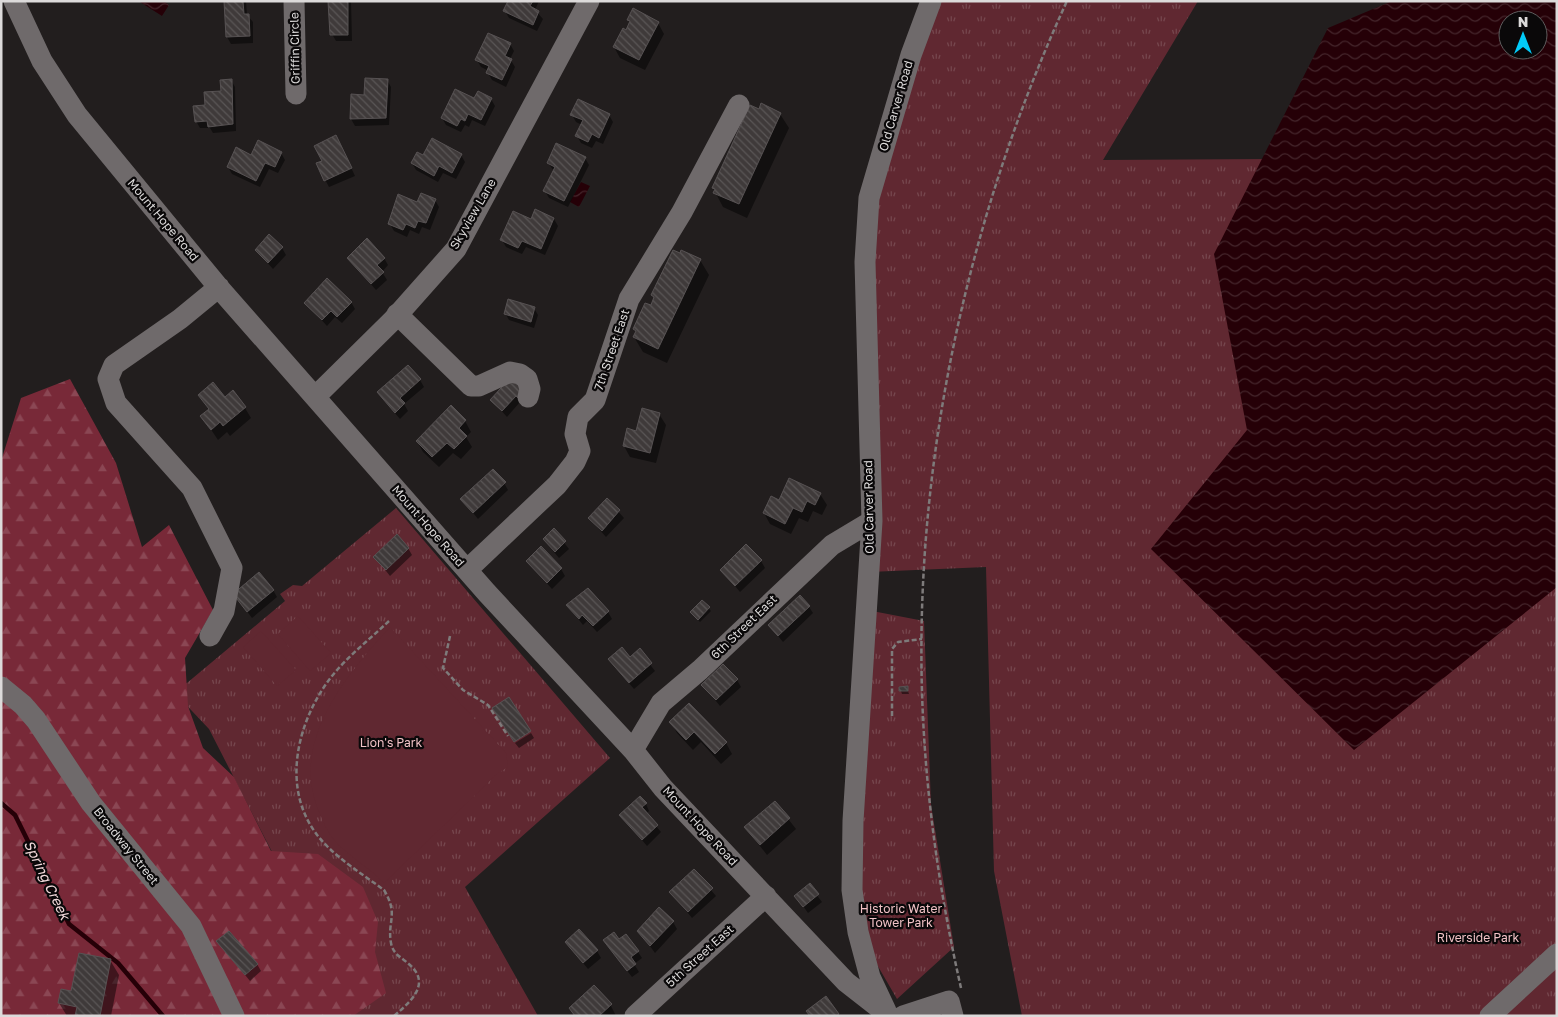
<svg xmlns="http://www.w3.org/2000/svg" width="1558" height="1017" viewBox="0 0 1558 1017" font-family="'Golos Text',sans-serif">
<defs>
<pattern id="grass-tufts" width="24" height="20" patternUnits="userSpaceOnUse" patternTransform="scale(1.25)"><rect width="24" height="20" fill="#602831"/><path d="M3 7l-1-3M5 7V3M7 7l1-3M15 17l-1-3M17 17v-4M19 17l1-3" fill="none" stroke="#76474e"/></pattern>
<pattern id="forest-firs" width="22" height="20" patternUnits="userSpaceOnUse" patternTransform="scale(1.25)"><rect width="22" height="20" fill="#782938"/><path d="M5 1l3.5 6h-7zM16 11l3.5 6h-7z" fill="#8b4754"/></pattern>
<pattern id="water-waves" width="16" height="10" patternUnits="userSpaceOnUse" patternTransform="scale(1.25)"><rect width="16" height="10" fill="#250007"/><path d="M0 5q4-4 8 0t8 0" fill="none" stroke="#44252b"/></pattern>
<pattern id="building-back-hatch" width="6" height="6" patternUnits="userSpaceOnUse" patternTransform="scale(1.25)"><rect width="6" height="6" fill="#3f3a3a"/><path d="M-1 5l2 2M0 0l6 6M5-1l2 2" fill="none" stroke="#5a5656"/></pattern>
</defs>
<rect width="100%" height="100%" fill="#221e1e"/>
<path fill="url(#grass-tufts)" d="M939,1H1198L1103,160L1557,157V1016H1022L994,871L986,567L869,572V198Z
M396,508L610,758L465,887L538,1016H251L310,926L209,729L175,693L285,601L280,594L293,585L302,586Z
M867,610L924,621L931,805L954,947L897,999L858,932Z"/>
<path fill="url(#forest-firs)" d="M70,379L116,463L142,547L169,525L213,610L185,658L188,706L203,748L234,777L271,851L318,854L363,887L378,922L375,952L386,993L353,1016H1V461L21,398Z"/>
<path fill="#602831" d="M298,616L331,653L310,671L278,634Z
M390,627L506,753L508,767L498,773L384,883C369,867 349,857 335,841C328,833 324,823 320,814C288,743 345,677 390,627Z
M261,631L296,670L277,686L243,647Z"/>
<path fill="url(#water-waves)" fill-rule="evenodd" d="M164,1L169,5L162,16L140,2Z
M1392,1H1557V587L1354,750L1151,549L1247,430L1214,254L1328,28ZM1508,20H1538V50H1508Z
M581,182L590,186L579,207L570,202Z"/>
<path fill="#0007" d="M226,1H246L247,15L253,22V43L231,44L227,37Z
M330,1H351L352,41H336L332,34Z
M509,1H539L535,10L543,19L537,31L509,18L505,11Z
M628,20L658,23L664,34L645,70L620,58L614,47L626,31L631,24Z
M510,44L514,51L510,59L515,67L506,87L492,80L488,73L489,71L481,67L477,60Z
M231,80L235,87L236,131L213,133L210,128H200L196,121L206,107Z
M387,80L391,87L389,125L355,126L351,119L366,96Z
M491,99L495,106L485,126L472,120L469,127L465,125L461,132L446,125L442,118L475,100Z
M759,110L780,114L789,128L747,218L723,207L713,188Z
M572,115H609L613,122L603,144L596,141L592,148L581,143L577,136L582,125L576,122Z
M340,144L355,176L329,187L317,164L323,161Z
M281,153L285,160L278,173L269,169L260,187L232,174L228,167L252,156Z
M461,155L465,162L456,179L443,173L438,182L416,170L412,163L424,157Z
M585,158L589,165L568,207L549,198L545,191L554,171L548,163Z
M435,200L439,207L430,230L422,227L419,234L410,230L407,237L394,231L390,224L418,203Z
M536,211L554,219L558,226L545,255L526,247L522,254L506,247L502,240L531,220Z
M282,248L286,255L273,269L256,250Z
M348,258H384L388,265L382,272L387,280L376,290Z
M700,260L709,275L667,363L643,352L634,337L636,333L634,329L651,307L655,299L653,295Z
M351,302L355,309L342,323L335,317L327,326L306,303Z
M534,308L538,315L534,328L509,320L505,313Z
M511,379L520,402L507,417L492,400Z
M420,380L424,387L404,404L408,411L400,419L378,393Z
M199,395L225,399L245,408L251,418L230,436L227,432L218,440L202,416L209,410Z
M659,414L666,425L656,463L630,457L624,446Z
M465,421L471,432L466,437L472,447L461,459L453,453L439,467L423,452L417,441Z
M504,483L508,490L478,519L462,499Z
M820,494L827,505L822,515L813,511L808,522L799,518L791,534L770,524L764,513L779,502Z
M607,499L624,518L606,537L589,518Z
M554,530L569,549L559,558L544,540Z
M408,548L412,555L390,576L375,557Z
M527,561L561,569L565,576L552,589Z
M761,561L765,568L740,592L722,570Z
M273,590L277,597L252,618L234,594Z
M702,601L711,611L700,622L692,613Z
M568,606L608,612L612,619L597,632L587,621L583,625Z
M809,607L813,613L783,642L769,625Z
M639,650L655,671L634,689L614,666L629,659Z
M737,680L741,687L720,706L703,685Z
M900,688H907L909,694H902Z
M671,722L726,743L732,754L721,764L701,742L693,750L677,733Z
M531,733L534,738L519,748L515,743Z
M775,802L796,829L767,855L746,828Z
M646,804L649,811L646,814L661,832L647,846L621,815Z
M694,870L716,896L692,918L671,892Z
M809,885L822,902L808,913L796,896Z
M673,922L677,929L655,953L639,931Z
M218,942L257,964L261,971L250,981Z
M566,942L597,951L601,958L588,969Z
M609,947L638,952L642,958L634,964L639,972L632,977Z
M110,960L119,975L111,1016H67L59,1003Z
M610,1004L616,1016H575Z"/>
<g fill="none" stroke-linecap="round" stroke-linejoin="round">
<path stroke="#250007" stroke-width="4.5" d="M1,803L15,815L69,924L118,963L163,1016"/>
</g>
<path fill="url(#building-back-hatch)" stroke="#575253" d="M224,1H243L244,14H249L250,36L226,37Z
M328,1H348V35H330Z
M508,1H533L530,6L539,11L533,25L503,11Z
M633,8L659,22L639,60L613,47L623,28L626,30L630,21L627,20Z
M488,33L511,43L505,56L512,59L502,80L486,73L489,66L475,60Z
M365,78L388,79L386,118L350,119L351,94L364,95Z
M232,79L233,124L208,127L207,121L195,122L193,106L205,105L204,92L221,91L220,80Z
M455,89L474,98L478,91L492,98L481,120L468,114L465,121L461,119L457,126L441,118Z
M578,99L610,114L599,138L592,134L588,142L575,136L583,120L570,115Z
M761,103L781,113L739,204L713,193L715,189L712,188L750,105L759,109Z
M336,135L352,168L324,181L316,163L322,161L314,146Z
M432,138L462,154L452,173L439,166L434,176L411,163L417,152L423,155Z
M258,140L282,152L275,167L265,163L256,181L227,167L236,147L251,155Z
M556,143L586,157L564,201L543,191L555,167L547,163Z
M421,193L436,199L426,223L418,221L415,228L406,224L403,230L388,224L398,194L417,202Z
M535,209L554,218L541,249L522,241L518,248L500,240L513,211L531,219Z
M269,234L283,247L268,263L255,250Z
M367,238L385,258L377,265L384,272L371,284L347,258Z
M673,250L680,253L681,250L701,259L658,349L633,337L636,331L633,329L645,303L651,305L654,297L651,295Z
M327,278L352,302L337,317L331,311L322,320L304,303Z
M508,299L535,307L531,322L504,314Z
M408,365L421,379L400,398L405,403L395,413L377,392Z
M511,377L527,392L520,400L516,396L502,411L490,400Z
M213,382L225,397L233,390L246,407L223,426L220,422L211,430L200,416L209,409L198,395Z
M451,405L466,420L459,428L467,436L454,449L447,443L432,457L416,441Z
M642,408L660,413L650,453L623,446L627,428L636,431Z
M493,469L506,482L473,513L460,499Z
M789,478L821,493L815,505L807,501L802,512L793,508L785,524L763,513L771,496L779,500Z
M607,498L620,510L602,531L588,518Z
M554,528L566,541L555,552L543,539Z
M397,534L409,548L386,570L373,557Z
M746,544L762,560L735,586L720,570Z
M541,546L562,568L547,583L526,561Z
M259,572L274,590L247,612L233,594Z
M588,588L609,611L593,626L582,615L579,619L566,605Z
M800,595L810,606L778,636L768,625Z
M702,600L710,607L698,620L690,612Z
M622,647L630,657L640,648L652,663L629,683L608,659Z
M723,664L738,679L716,700L701,685Z
M908,686V691H899V687Z
M509,697L531,731L514,742L492,708Z
M689,703L727,742L715,754L694,732L686,740L669,722Z
M640,796L647,803L642,807L658,825L642,840L619,815Z
M775,801L790,818L760,845L744,827Z
M694,869L713,888L688,912L669,892Z
M810,883L819,894L803,907L794,896Z
M659,907L674,921L650,946L637,931Z
M579,929L598,950L583,963L565,942Z
M229,931L258,964L245,975L216,941Z
M614,932L619,939L626,934L639,951L631,957L636,964L627,971L603,940Z
M79,953L111,959L100,1016H75L77,1007L58,1003L61,989L71,991Z
M594,985L612,1004L599,1016H575L569,1008Z
M826,996L839,1014L836,1016H810L806,1011Z"/>
<g fill="none" stroke-linecap="round" stroke-linejoin="round">
<path stroke="#7e7b7b" stroke-width="2.5" stroke-dasharray="5 2.5" stroke-linecap="butt" d="M389,621C370,639 348,656 332,676C298,719 281,785 315,832C331,855 361,873 384,890C399,915 387,921 391,943C393,955 403,958 411,966C431,985 409,1003 394,1016
M450,636L443,668L463,690L488,705L508,736
M892,716V649L898,642L922,639
M961,988C939,891 925,792 922,692C915,457 969,214 1067,1"/>
<path stroke="#6f6a6b" stroke-width="21" d="M14,1L42,61L77,115L220,289L487,593L633,750L663,788L846,982L887,1014
M294,1L296,94
M397,314L471,386H479L510,372L520,374L527,379L530,389L528,397
M315,397L393,320L456,249L589,1
M467,570L557,485L575,462L580,451L575,434L578,417L595,400L629,299L682,212L739,105
M210,636L224,611L232,568L192,488L116,403L108,379L114,365L180,319L219,287
M1,687L23,705L36,720L91,803L191,926L234,1016
M633,750L661,703L700,670L832,545L872,521
M886,1011L870,977L858,932L852,890L853,821L872,521L865,262L869,198L911,55L931,1
M635,1016L766,896
M903,1016L949,1001L953,1016
M1490,1016L1557,954"/>
</g>
<g text-anchor="middle" stroke-width="4.5" stroke-linejoin="round" paint-order="stroke">
<g font-size="12" fill="#dcdada" stroke="#0a0809">
<text transform="translate(295 48) rotate(-91)" y="4">Griffin Circle</text>
<text transform="translate(896 106) rotate(-74)" y="4">Old Carver Road</text>
<text transform="translate(473 214) rotate(-60)" y="4">Skyview Lane</text>
<text transform="translate(163 220) rotate(50)" y="4">Mount Hope Road</text>
<text transform="translate(612 350) rotate(-71)" y="4">7th Street East</text>
<text transform="translate(869 507) rotate(-91)" y="4">Old Carver Road</text>
<text transform="translate(428 526) rotate(49)" y="4">Mount Hope Road</text>
<text transform="translate(744 627) rotate(-44)" y="4">6th Street East</text>
<text transform="translate(700 826) rotate(47)" y="4">Mount Hope Road</text>
<text transform="translate(126 846) rotate(51)" y="4">Broadway Street</text>
<text transform="translate(700 956) rotate(-42)" y="4">5th Street East</text>
</g>
<g font-size="12" fill="#f2c2c6" stroke="#0a0809">
<text x="391" y="747">Lion's Park</text>
<text x="901" y="913">Historic Water<tspan x="901" dy="14">Tower Park</tspan></text>
<text x="1478" y="942">Riverside Park</text>
</g>
<g font-size="14" font-style="italic" fill="#f0d7d9" stroke="#0a0809">
<text transform="translate(47 880) rotate(64)" y="5">Spring Creek</text>
</g>
</g>
<rect width="1558" height="1017" fill="none" stroke="#dcdada" stroke-width="5"/>
<g transform="translate(1523 35)"><circle r="24" fill="#0a0809" stroke="#5e5c5d"/>
<path d="M0-4L9 19L0 12L-9 19Z" fill="#02cbf9"/>
<text y="-8" font-size="14" font-weight="bold" text-anchor="middle" fill="#dcdada">N</text>
</g>
</svg>
